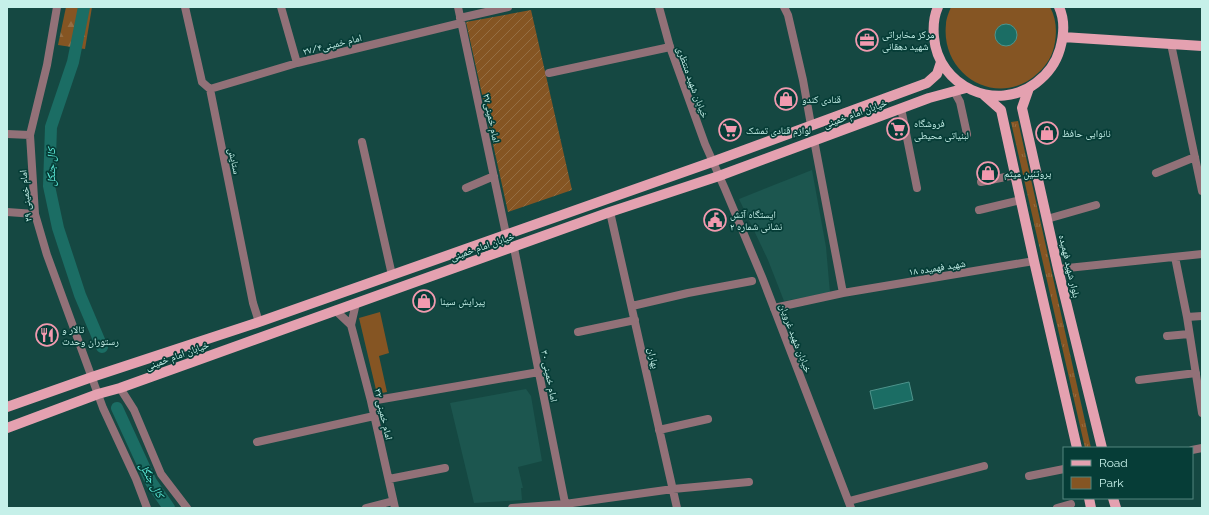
<svg xmlns="http://www.w3.org/2000/svg" width="1209" height="515" viewBox="0 0 1209 515" font-family="Raleway,'Noto Naskh Arabic',sans-serif">
<defs>
<pattern id="grass-tufts" width="24" height="20" patternUnits="userSpaceOnUse"><rect width="24" height="20" fill="#855523"/><path d="M3 7l-1-3M5 7V3M7 7l1-3M15 17l-1-3M17 17v-4M19 17l1-3" fill="none" stroke="#956e43"/></pattern>
<pattern id="forest-firs" width="22" height="20" patternUnits="userSpaceOnUse"><rect width="22" height="20" fill="#855523"/><path d="M5 1l3.5 6h-7zM16 11l3.5 6h-7z" fill="#956e43"/></pattern>
<pattern id="garden-furrows" width="10" height="10" patternUnits="userSpaceOnUse"><rect width="10" height="10" fill="#855523"/><path d="M-1 1l2-2M0 10L10 0M9 11l2-2" fill="none" stroke="#956e43"/></pattern>
</defs>
<rect width="100%" height="100%" fill="#154842"/>
<path fill="#1c564f" d="M812,170L826,247L830,293L784,301L768,260L739,199Z
M526,389L531,396L542,461L518,467L523,488H521L522,500L474,503L450,403Z"/>
<path fill="url(#grass-tufts)" d="M1018,121L1091,448H1085L1011,122Z"/>
<path fill="url(#forest-firs)" d="M66,7H92L85,49L58,45Z"/>
<path fill="#855523" d="M951,7H1050C1056,18 1057,30 1055,42C1053,55 1047,65 1038,73C999,110 940,76 946,24C946,19 949,12 951,7Z
M380,312L389,353L379,356L387,392L377,394L359,318Z"/>
<path fill="url(#garden-furrows)" d="M531,10L572,190L508,212L466,22Z"/>
<path fill="#1b6d64" stroke="#4e948c" d="M995 35a11 11 0 1 1 22 0a11 11 0 1 1-22 0Z
M909,382L913,400L874,409L870,391Z"/>
<g fill="none" stroke-linecap="round" stroke-linejoin="round">
<path stroke="#1b6d64" stroke-width="12" d="M84,7L73,62L51,127L49,186L58,228L80,295L102,347
M117,408L151,482L169,508"/>
<path stroke="#927178" stroke-width="8" d="M57,7L47,65L30,135L35,214L47,255L103,408L136,479L147,508
M185,7L202,82L210,89L253,303L259,322
M281,7L297,63
M458,7L506,234
M784,7L788,15L803,80L811,125
M460,18L508,7
M1171,44L1202,191
M549,73L670,47
M210,89L297,63L461,23
M954,91L960,102L967,134
M901,108L917,188
M7,134L30,135
M814,140L843,293
M362,142L392,275
M1156,173L1195,157
M981,182L1015,175
M466,188L494,176
M979,210L1021,200
M7,212L35,214
M610,212L677,508
M1047,219L1096,205
M514,248L566,508
M1175,257L1187,317L1202,413
M1058,269L1202,254
M356,303L351,325L371,401L395,508
M632,306L688,293L752,281
M774,308L843,293L1034,261
M335,310L351,325
M1187,317L1202,316
M578,332L635,320
M1167,336L1189,334
M1139,380L1196,373
M120,388L134,410L161,474L187,508
M371,401L539,372
M659,430L708,419
M257,442L374,416
M1192,450L1202,448
M1029,476L1064,469
M389,479L445,468
M849,501L984,466
M366,508L393,501
M512,508L565,504L673,489L749,482
M1057,508L1071,504"/>
<path stroke="#927178" stroke-width="8" d="M659,7L670,47L705,144L725,189L762,277L851,508"/>
<path stroke="#e4a1b0" stroke-width="10" d="M938,7C934,16 933,27 934,37C938,87 997,113 1036,83C1048,74 1056,63 1060,49C1064,35 1065,20 1059,7
M1063,37L1202,46
M1029,88L1022,108L1058,269L1102,448
M984,95L1001,110L1034,261L1077,448
M7,407L92,377L259,322L712,162L927,83L937,74L941,62
M7,428L98,394L120,388L610,212L719,176L929,98L966,88
M1089,498L1091,508
M1113,498L1116,508"/>
</g>
<defs>
<g id="office-ring" transform="scale(1.15)"><circle r="9.5" fill="#063d37" stroke="#f29aaf" stroke-width="1.5"/><path d="M-6-3h4V-5.5h4V-3h4V5H-6ZM-1-4.5V-3h2v-1.5ZM-6 0V1H6V0Z" fill="#f29aaf"/></g>
<g id="shop-ring" transform="scale(1.15)"><circle r="9.5" fill="#063d37" stroke="#f29aaf" stroke-width="1.5"/><path d="M-5-2.5h2.3a2.7 3.5 0 0 1 5.4 0H5L5.5 6h-11ZM-1.5-2.5h3a1.5 2.3 0 0 0-3 0Z" fill="#f29aaf"/></g>
<g id="supermarket-ring" transform="scale(1.15)"><circle r="9.5" fill="#063d37" stroke="#f29aaf" stroke-width="1.5"/><path d="M-6-5.5h2.5l.6 2H6L4.5 2H-2.5L-4.4-4H-6ZM-1.5 3.2a1.3 1.3 0 1 0 .1 0ZM3 3.2a1.3 1.3 0 1 0 .1 0Z" fill="#f29aaf"/></g>
<g id="civic-ring" transform="scale(1.15)"><circle r="9.5" fill="#063d37" stroke="#f29aaf" stroke-width="1.5"/><path d="M-.6-6.5H3V-4.5H.6V-3L4-1V1h2V6H-6V1h2V-1L-.6-3ZM-1.2 2.5V6h2.4V2.5Z" fill="#f29aaf"/></g>
<g id="restaurant-ring" transform="scale(1.15)"><circle r="9.5" fill="#063d37" stroke="#f29aaf" stroke-width="1.5"/><path d="M-5-6h1v4h1v-4h1v4h1v-4h1v5L-1.5 .5V6h-2V.5L-5-1ZM5-6V6H3V1.5H1.5Q1.5-4 5-6Z" fill="#f29aaf"/></g>
</defs>
<g fill-rule="evenodd">
<use href="#office-ring" x="867" y="40"/>
<use href="#shop-ring" x="786" y="99"/>
<use href="#supermarket-ring" x="898" y="129"/>
<use href="#supermarket-ring" x="730" y="130"/>
<use href="#shop-ring" x="1047" y="133"/>
<use href="#shop-ring" x="988" y="173"/>
<use href="#civic-ring" x="715" y="220"/>
<use href="#shop-ring" x="424" y="301"/>
<use href="#restaurant-ring" x="47" y="335"/>
</g>
<g text-anchor="middle" stroke-width="3.5" stroke-linejoin="round" paint-order="stroke">
<g font-size="10" fill="#c6f0e9" stroke="#063d37" text-anchor="start">
<text x="882" y="38">مرکز مخابراتی<tspan x="882" dy="12">شهید دهقانی</tspan></text>
<text x="802" y="103">قنادی کندو</text>
<text x="914" y="127">فروشگاه<tspan x="914" dy="12">لبنیاتی محیطی</tspan></text>
<text x="746" y="134">لوازم قنادی تمشک</text>
<text x="1062" y="137">نانوایی حافظ</text>
<text x="1004" y="177">پروتئین میثم</text>
<text x="730" y="218">ایستگاه آتش<tspan x="730" dy="12">نشانی شماره ۲</tspan></text>
<text x="440" y="305">پیرایش سینا</text>
<text x="62" y="333">تالار و<tspan x="62" dy="12">رستوران وحدت</tspan></text>
</g>
<g font-size="10" fill="#c6f0e9" stroke="#063d37">
<text transform="translate(332 44) rotate(-14)" y="4">امام خمینی۲۷/۴</text>
<text transform="translate(693 82) rotate(70)" y="4">خیابان شهید منتظری</text>
<text transform="translate(855 113) rotate(-20)" y="4">خیابان امام خمینی</text>
<text transform="translate(492 118) rotate(78)" y="4">امام خمینی۲۷</text>
<text transform="translate(235 161) rotate(78)" y="4">ستایش</text>
<text transform="translate(25 196) rotate(-96)" y="4">امام خمینی ۲۹</text>
<text transform="translate(482 246) rotate(-19)" y="4">خیابان امام خمینی</text>
<text transform="translate(1070 266) rotate(77)" y="4">بلوار شهید فهمیده</text>
<text transform="translate(937 267) rotate(-9)" y="4">شهید فهمیده ۱۸</text>
<text transform="translate(796 338) rotate(69)" y="4">خیابان شهید غرویان</text>
<text transform="translate(177 355) rotate(-20)" y="4">خیابان امام خمینی</text>
<text transform="translate(654 358) rotate(78)" y="4">بهاران</text>
<text transform="translate(550 376) rotate(79)" y="4">امام خمینی ۳۰</text>
<text transform="translate(384 414) rotate(77)" y="4">امام خمینی ۳۲</text>
</g>
<g font-size="11" font-style="italic" fill="#5ff0de" stroke="#063d37">
<text transform="translate(51 167) rotate(-90)" y="4">کال جنگل</text>
<text transform="translate(152 480) rotate(61)" y="4">کال جنگل</text>
</g>
</g>
<rect width="1209" height="515" fill="none" stroke="#c6f0e9" stroke-width="16"/>
<rect x="1063" y="447" width="130" height="52" fill="#063d37" stroke="#53857e"/>
<rect x="1071" y="460" width="20" height="6" fill="#e4a1b0" stroke="#53857e"/>
<text x="1099" y="467" font-size="12" fill="#c6f0e9">Road</text>
<rect x="1071" y="477" width="20" height="12" fill="#855523" stroke="#53857e"/>
<text x="1099" y="487" font-size="12" fill="#c6f0e9">Park</text>
</svg>
